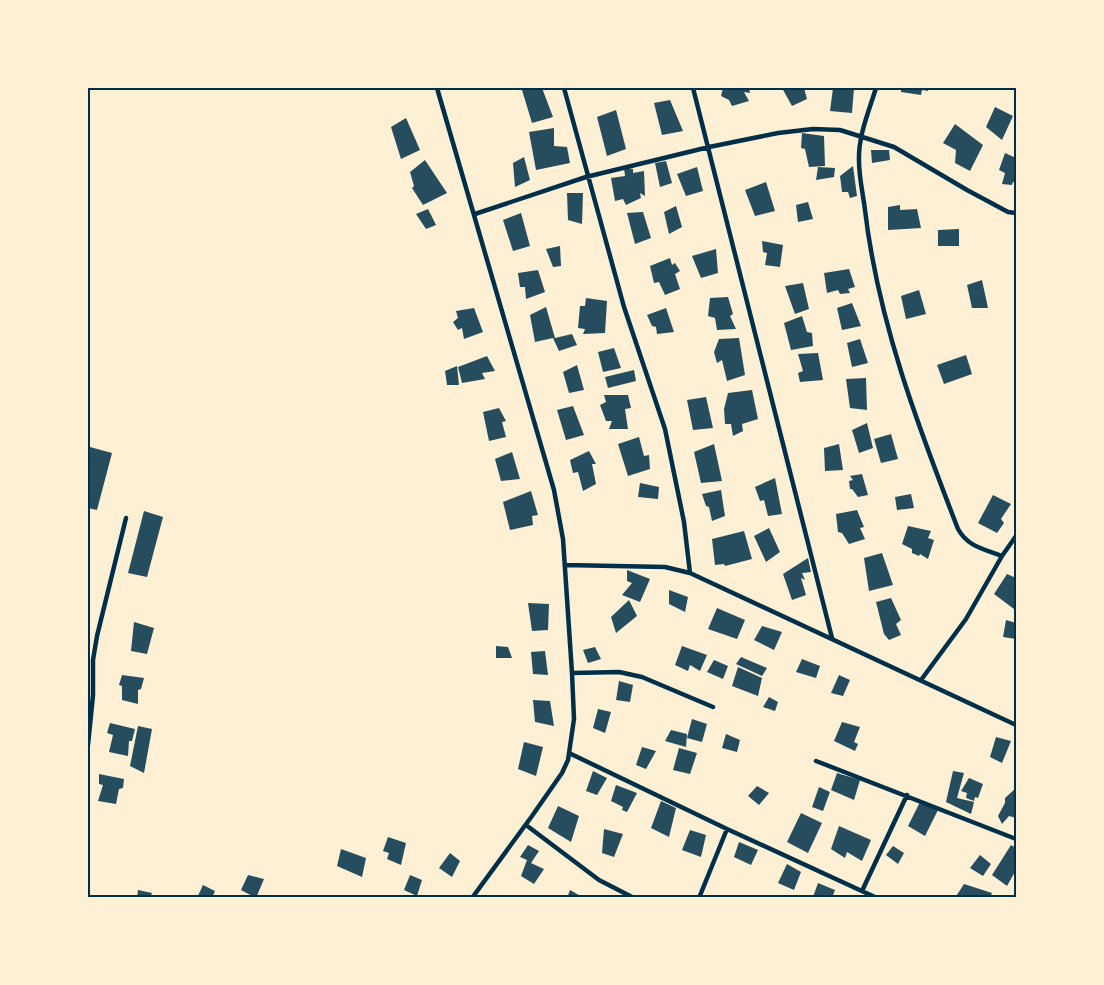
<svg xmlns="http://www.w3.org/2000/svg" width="1104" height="985" viewBox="0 0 1104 985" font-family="'Fira Sans',sans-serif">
<rect width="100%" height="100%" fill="#fdf0d5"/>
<path fill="#264d5e" d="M528,88H542L553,117L532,123L522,90Z
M723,88H749L750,93L744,92L749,101L732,106L729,100L721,96Z
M782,88H804L807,99L792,106Z
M833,88H854L852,113L830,111Z
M901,88H928V91L922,90L921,95L901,92Z
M670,100L683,131L662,135L654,103Z
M995,107L1013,116L1002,140L986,127Z
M616,110L626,149L607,156L597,117Z
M406,118L420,150L401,159L391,127Z
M955,124L983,145L970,171L955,163L956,150L943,143Z
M554,128V146L567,147L570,163L536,170L529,132Z
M802,133L824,136L825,166L809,167L805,149L801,148Z
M871,150H889L890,160L872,163Z
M1005,153L1016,158V183L1013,182L1012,185L1002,184L1005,173L999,170Z
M524,157L530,180L515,187L513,163Z
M425,160L447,193L423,205L412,188L414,186L410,172Z
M666,161L672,183L660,187L655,163Z
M853,166L857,196L850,198L848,192H842L840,176Z
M697,167L703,191L686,196L677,174Z
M818,167L835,168L834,177L816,180Z
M624,168L633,169V173L644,171L645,196L640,193L641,198L626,205L623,199L615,201L611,178L625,176Z
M766,182L775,211L755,216L745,190Z
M567,193H583L582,224L568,220Z
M808,202L813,219L798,222L796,205Z
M900,205V210L917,209L921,228L888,230V207Z
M676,206L682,227L669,234L664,212Z
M428,209L436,225L426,229L416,214Z
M643,212L651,238L635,244L627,213Z
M521,213L530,246L513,251L503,220Z
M959,229V246H938V230Z
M762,241L783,245L780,267L765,265L767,253L763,252Z
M560,246L561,266L553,267L546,249Z
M716,249L718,273L701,278L692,256Z
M670,258L672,265L675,263L680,271L675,274L680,289L665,295L659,282L654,283L650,266Z
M849,269L855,287L848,289L850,293L840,294L838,290L827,293L824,273Z
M538,270L545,292L526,299L525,287H520L518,273Z
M982,280L988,308H972L967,285Z
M803,283L809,309L795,314L785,286Z
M919,290L926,314L906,319L901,296Z
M728,297L733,314L730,316L736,329L717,330L715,318L708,316L710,298Z
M586,298L607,301L605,333L583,334L585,329L578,328L580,306H585Z
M852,303L861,326L842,330L837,308Z
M546,307L555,338L572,334L577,345L559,351L553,338L535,342L530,315Z
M474,308L483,332L464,339L462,328L458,330L453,322L458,318L456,311Z
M666,308L674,332L657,334L656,327L652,326L647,315Z
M802,316L807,332L812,333L813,346L791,350L784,323Z
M739,338L745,375L727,381L722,360L717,363L714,352L719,339Z
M860,339L868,363L852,367L847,343Z
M614,348L621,368L603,372L598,352Z
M818,353L823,380L800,382L798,373L803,371L798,354Z
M966,355L972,374L944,384L937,365Z
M487,356L495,371L482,373L485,379L462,383L458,367Z
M577,365L584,390L569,393L563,372Z
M457,366L459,385H447L445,371Z
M634,370L636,381L608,388L605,377Z
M866,378L867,410L850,408L846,379Z
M752,390L758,419L742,424L743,431L733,436L731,424H725L724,409L728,393Z
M604,395H628L631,408L625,409L628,429H609L612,421H606L600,405L606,402Z
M706,397L713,428L693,430L687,400Z
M573,406L584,435L566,440L557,410Z
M499,408L506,421L502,422L506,437L489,441L483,412Z
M867,423L873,448L859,453L852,430Z
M891,434L898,459L881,463L874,439Z
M639,437L644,456L649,455L650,469L628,476L618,444Z
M714,444L722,481L701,483L694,452Z
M839,444L843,470L825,471L824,448Z
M90,447L112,453L97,510L88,508V459Z
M589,451L596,464H592L596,484L583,491L578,472L573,473L570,460Z
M512,452L520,479L501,481L495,459Z
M862,474L868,495L858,497L852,489H850L849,481L853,480L850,476Z
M775,478L782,514L768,516L764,500L760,501L755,487Z
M640,483L659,487L658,499L638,497Z
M721,490L725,516L712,521L709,507L706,506L702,494Z
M531,491L538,515L532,516L533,525L510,530L503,502Z
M911,494L914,508L897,510L895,497Z
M993,495L1011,504L1001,519L1004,523L997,533L978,523Z
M857,510L864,527L860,528L865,539L849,544L842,533L838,532L836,514Z
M144,511L163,517L147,577L128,573Z
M908,526L931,531L928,538L934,540L928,559L920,554L919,556L912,553V549L902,544Z
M769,528L780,552L766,562L754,536Z
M744,531L752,559L725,566L724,564L715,565L712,539Z
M882,553L893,585L869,591L864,558Z
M808,558L811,572L802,573L805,580L801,578L806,595L792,600L783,574Z
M627,570L650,579L640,602L622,595L632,583L627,581Z
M1007,574L1016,578V604L1014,609L994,594Z
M669,590L688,597L685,612L669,604Z
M891,598L901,620L896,624L901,635L889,640L884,634L876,602Z
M629,600L637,616L616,633L611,617Z
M528,603L549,604L548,630L532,631Z
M717,608L745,620L737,639L708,629Z
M1006,620L1016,623V639L1003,637Z
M134,622L154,628L147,654L131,651Z
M762,626L782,632L774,650L754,640Z
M496,646L508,647L512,658H496Z
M682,646L707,655L700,671L690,665L688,671L675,665Z
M595,647L601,659L588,663L583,650Z
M545,651L548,675L533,674L531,652Z
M741,657L767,668L762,676L736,664Z
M802,659L820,666L816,678L796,672Z
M714,660L728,666L723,679L707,672Z
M738,667L762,678L758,696L732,686Z
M122,675L144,678L141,689L138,690V704L122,700V686L119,685Z
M839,675L850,680L843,696L831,693Z
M619,681L633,685L630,702L616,700Z
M769,697L778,702L775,711L763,707Z
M533,700L550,701L554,726L535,722Z
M598,709L611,712L605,733L593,728Z
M692,719L707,724L702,742L687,738Z
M842,722L860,727L854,742L858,744L855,751L834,741Z
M110,723L135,729L132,741H129L128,756L109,752L113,735L107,733Z
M138,726L152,729L144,773L130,766Z
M671,730L687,734L686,747L665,741Z
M726,734L740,740L737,752L722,748Z
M996,737L1011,741L1002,763L990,757Z
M524,742L543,747L536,776L518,769Z
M642,747L656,751L646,769L636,765Z
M679,748L697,753L690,774L673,770Z
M593,771L607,778L597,795L586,791Z
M953,771L964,773L957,798L974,802L971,814L946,802Z
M837,773L860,780L854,800L831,790Z
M99,774L124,779L123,788L119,789L116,804L98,801L103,785L99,784Z
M969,778L983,784L978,798L975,797L974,801L966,798L967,793L961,791Z
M616,785L637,793L627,812L622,810L623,807L611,801Z
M757,786L769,793L759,805L748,796Z
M819,787L830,792L823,811L812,807Z
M1016,788V818L1009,816L1002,824L998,816L1005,803V798Z
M661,801L676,808L669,837L651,828Z
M920,802L938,810L925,836L908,826Z
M558,806L579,816L571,842L548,828Z
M801,813L822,823L808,853L787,842Z
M839,826L871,840L862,861L847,852L845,858L831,849Z
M604,829L623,834L614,857L602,853Z
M690,830L706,835L701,857L682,850Z
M388,837L406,843L401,865L387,859L389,853L383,851Z
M739,842L758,850L751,865L734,857Z
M528,845L539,851L531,863L544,869L534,884L521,876L527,860L520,857Z
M1011,845L1016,848V870L1007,886L992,875Z
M893,846L904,853L898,864L886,855Z
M341,849L366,858L362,877L337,866Z
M450,853L460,861L452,877L439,868Z
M980,855L991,864L983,876L970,868Z
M787,864L801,872L794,890L778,883Z
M248,875L264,879L256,898L241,890Z
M410,875L422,880L417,896L404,890Z
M818,883L835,890L832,898L813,897Z
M964,884L992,893L990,898H955Z
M203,885L215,891L212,898H197Z
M138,890L152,893L150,898H137Z
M570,890L584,898H567Z"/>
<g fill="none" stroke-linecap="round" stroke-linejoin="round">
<path stroke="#003049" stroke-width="4.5" d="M437,88L554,490L563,539L572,673L574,719L568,760L562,773L532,816L472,898
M564,88L624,307L665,429L684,522L690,573
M693,88L832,638
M876,88C869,111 858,136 859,161C859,177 863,194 865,210C878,321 918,426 958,529C968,547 984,549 1002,556
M475,214L586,177L709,147L778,133L813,129L840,130L894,147L967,190L1008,212L1016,213
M565,565L665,567L690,573L1016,725
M572,673L619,672L642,677L713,707
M921,680L966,619L1002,556L1016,536
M88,745L93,695V660L97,636L126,518
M569,753L727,829L877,898
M816,761L1016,839
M526,825L599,880L634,898
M862,891L907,795
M699,898L727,829"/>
</g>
<rect width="1104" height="985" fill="none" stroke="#fdf0d5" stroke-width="178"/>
<rect x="89" y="89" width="926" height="807" fill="none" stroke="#003049" stroke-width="2"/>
</svg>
